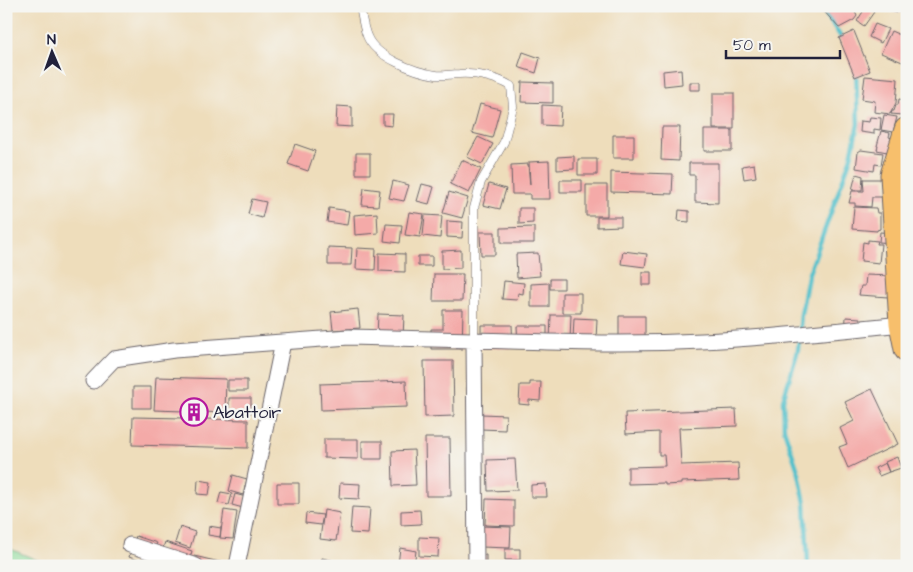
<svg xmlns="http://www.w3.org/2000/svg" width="913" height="572" viewBox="0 0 913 572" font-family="'Architects Daughter',sans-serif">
<rect width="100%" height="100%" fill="#f6f6f2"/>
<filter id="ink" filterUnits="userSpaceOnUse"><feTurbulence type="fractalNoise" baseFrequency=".02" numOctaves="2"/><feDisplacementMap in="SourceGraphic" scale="10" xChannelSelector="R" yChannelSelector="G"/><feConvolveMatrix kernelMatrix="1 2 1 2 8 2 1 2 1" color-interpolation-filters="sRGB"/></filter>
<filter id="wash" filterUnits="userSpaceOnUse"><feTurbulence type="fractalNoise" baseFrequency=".0096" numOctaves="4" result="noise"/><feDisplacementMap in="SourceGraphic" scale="20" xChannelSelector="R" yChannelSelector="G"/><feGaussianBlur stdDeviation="1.12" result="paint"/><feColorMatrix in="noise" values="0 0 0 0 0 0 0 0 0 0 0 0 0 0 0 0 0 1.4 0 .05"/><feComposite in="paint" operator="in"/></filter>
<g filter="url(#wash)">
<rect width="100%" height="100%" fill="#edb"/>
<path fill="#8bda98" stroke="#567e6a" d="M6,547L51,566H6Z"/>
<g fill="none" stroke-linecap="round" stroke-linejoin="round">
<path stroke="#52c0ca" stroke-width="4.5" d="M821,6L844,42
M808,566L805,503L799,474L784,429L783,400L798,350L801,314L808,276L851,157L858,124L856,72"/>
</g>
<g id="blocks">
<path fill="#f4aaa8" d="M824,6H852L857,16L854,20L839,28L821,8Z
M883,6H905L901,13L897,11L896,13Z
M866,7L874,12L864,26L857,21Z
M875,24L888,29L881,43L869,37Z
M854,31L870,71L855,77L839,38Z
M891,31L907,38V64L881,53Z
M523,52L540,58L536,73L518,67Z
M681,69L682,84L664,86L663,71Z
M865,76L898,79L896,103L890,114L874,112L875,101L862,99Z
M522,82L553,83V103L521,102Z
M690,82H700V90H690Z
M713,93H734V129H713Z
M899,99L905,100L902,115L891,114L892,111H894L896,105H898Z
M480,104L500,109L492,138L472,133Z
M542,105L561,106L560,126L542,125Z
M337,106L352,107V127L336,126Z
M383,114H393L392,126L383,125Z
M884,115L897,117L893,132L881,130Z
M870,117L881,118L880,130L874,129V134L860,132L861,121L869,122Z
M662,127H680L679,161L661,160Z
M704,130H732V151H704Z
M881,131L890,133L889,137L895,139L892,153L877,150L878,146H877Z
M613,135H634V158H613Z
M478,137L493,144L482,164L467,157Z
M295,144L315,151L308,171L288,164Z
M861,150L883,153L881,165L875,164L874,171L856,168L858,152Z
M356,153H370V174H356Z
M574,156V169L557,170V157Z
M578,159H597V175H578Z
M462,160L481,169L469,193L450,184Z
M549,161L550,199H530V194H512L511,165L528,164L530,185L529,162Z
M689,163H718V203L695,202V175H689Z
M754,164L756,177L744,179L742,166Z
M611,172L673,174L672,194L611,192Z
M856,174L863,176L862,190H852Z
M863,179H885L886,197H872L871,207L855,206V203H849L852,191H864Z
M560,180H582V192H560Z
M393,181L409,185L404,201L389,198Z
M422,184L434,187L429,204L417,201Z
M489,184L506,189L500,209L483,205Z
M586,185H607V216H586Z
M364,188L380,190L378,206L362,205Z
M449,192L468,198L462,218L443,213Z
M252,199L266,202L262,218L248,214Z
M854,207L876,208L877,213H880V229L877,230V231L852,229Z
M329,208L349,211L347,225L327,222Z
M519,208H533V223L519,224Z
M679,210L689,211V222L678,221Z
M409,212L424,214L420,237L405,235Z
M377,213L378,233L355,235L354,215Z
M425,215L442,216L440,238L423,236Z
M597,217H621V226L597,227Z
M447,221L463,222L462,238L447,237Z
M386,224L402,225L400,243L384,241Z
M534,227V243H501V228Z
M480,232H495V255H481Z
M880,232L892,233V243L879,242Z
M868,240L878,241L877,244H881L879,263L861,261L863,242L868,243Z
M328,247L352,248L351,265H328Z
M357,248L376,249L375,270L356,269Z
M461,250V268L442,269V251Z
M623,251L647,254L645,267L621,264Z
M379,253L405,254V272L379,271Z
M538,253L540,276L517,278L516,254Z
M418,256H432V266H418Z
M642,272H651V285H642Z
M434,274H463L462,301H433Z
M866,275L890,276L888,297L859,295L861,286H865Z
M550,279H564V289H550Z
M504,281L524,283L523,294L518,293L517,300L502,299Z
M549,283V307H531V284Z
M562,293H581V313H562Z
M358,309L360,328L333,330L331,312Z
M443,310H463L462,349H431V329H443Z
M378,314L404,315L403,338L377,336Z
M551,315H571L570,341H550Z
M619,316H645V346H619Z
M846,317L860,318L859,335L845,333Z
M574,318L597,319L596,340L573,339Z
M481,325H512L513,348H481Z
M517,326H547V345L518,346Z
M424,361H453L454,416L425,417Z
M156,377L226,379L225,413L203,412V419L248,420V448L132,445L133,417L184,418V411L154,410Z
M228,380H247V391H228Z
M406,381L407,407L321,410L320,384Z
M530,382H541L540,401L529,400V405L519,404L520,385H530Z
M133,387H151V408H133Z
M872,389L898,444L848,468L839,447L847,444L840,428L854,421L845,402Z
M229,398H251V413L229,412Z
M736,409L737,426L679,428L681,465L738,463L739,480L681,482V484L665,485V483L628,484V467L665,466L664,455H659V432L626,434L625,413Z
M482,414L506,415L505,430L481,429Z
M425,438H450L451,496H426Z
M324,439H358V459L324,458Z
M362,441H382V459H362Z
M414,450L416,485L393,486L392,451Z
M897,457L901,468L889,472L885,462Z
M515,459L517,490L488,491L487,460Z
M885,463L889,472L879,476L875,468Z
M233,475L247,479L243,495L229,491Z
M198,480L211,482L209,495L197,494Z
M277,483H299V504H277Z
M340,483L360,484L359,499L339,498Z
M546,484L547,497H531V485Z
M221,492L232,494L229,505L218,503Z
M235,494L246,497L243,508L232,505Z
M486,499L514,500V526L485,525Z
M352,507L370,508L368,534L350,533Z
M224,510L237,512L233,539L220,538Z
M324,510L340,513L336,541L320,539Z
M420,510L421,524L401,525V511Z
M306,513L323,515L321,525L305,523Z
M209,526L221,528L220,537L208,535Z
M481,526L511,527L510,548L481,547Z
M180,527L195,532L190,548L175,543Z
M136,536L157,543L149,564L129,557Z
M419,537L439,538L438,557L419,556Z
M165,542L192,551L188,566L160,557Z
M400,548L416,551L414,566L398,565Z
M505,549H520V560H505Z
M473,555H486V566H473Z
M194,556L224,563L223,566H191Z
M322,558L339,562V566H321Z
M342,561L370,565V566H341Z
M418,561L429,562V566H418Z
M431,563L443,564V566H431Z"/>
</g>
</g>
<g filter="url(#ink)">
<use href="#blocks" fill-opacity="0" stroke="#696368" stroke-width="1"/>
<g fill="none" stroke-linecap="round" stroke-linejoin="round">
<g stroke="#696368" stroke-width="9">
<path id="lane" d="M360,6C362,16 363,27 367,36C375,57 415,72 436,75C443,76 451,74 459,74C476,73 496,77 511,86L513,107L504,142L481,182L474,208V340"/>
</g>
<g stroke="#696368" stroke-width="17">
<path id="street" d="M93,381L114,359L174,350L349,337L474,340
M130,545L196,566
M237,566L283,342
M476,566L474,340C550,342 626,345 702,341C769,338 835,331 902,324"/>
</g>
<g stroke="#696368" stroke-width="27">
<path id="primary" d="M907,130L893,175L902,324L907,349"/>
</g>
<use href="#lane" stroke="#fff" stroke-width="8"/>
<use href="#street" stroke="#fff" stroke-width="15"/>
<use href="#primary" stroke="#f7bf6c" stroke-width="25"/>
</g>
</g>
<defs>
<g id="building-ring" transform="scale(1.4375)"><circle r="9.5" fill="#f6f6f2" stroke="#b5179e" stroke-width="1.5"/><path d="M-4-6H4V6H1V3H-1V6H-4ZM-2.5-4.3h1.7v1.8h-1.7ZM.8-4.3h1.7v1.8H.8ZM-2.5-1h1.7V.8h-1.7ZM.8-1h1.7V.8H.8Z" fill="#b5179e"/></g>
</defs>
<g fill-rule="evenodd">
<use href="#building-ring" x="194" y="412"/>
</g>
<g text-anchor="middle" stroke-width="4.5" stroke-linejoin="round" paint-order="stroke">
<g font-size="18" fill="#22223b" stroke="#f6f6f2" text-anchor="start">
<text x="213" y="418">Abattoir</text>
</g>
</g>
<rect width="913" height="572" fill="none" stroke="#f6f6f2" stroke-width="25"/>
<g transform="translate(52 52) rotate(358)" stroke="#f6f6f2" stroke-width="4" paint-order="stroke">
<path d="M0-4L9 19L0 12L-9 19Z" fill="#22223b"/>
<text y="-8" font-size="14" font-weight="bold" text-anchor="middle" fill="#22223b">N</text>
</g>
<path d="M726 50v8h114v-8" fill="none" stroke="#22223b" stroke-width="2.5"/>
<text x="733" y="50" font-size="15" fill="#22223b" stroke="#f6f6f2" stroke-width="4" paint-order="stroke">50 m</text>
</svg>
